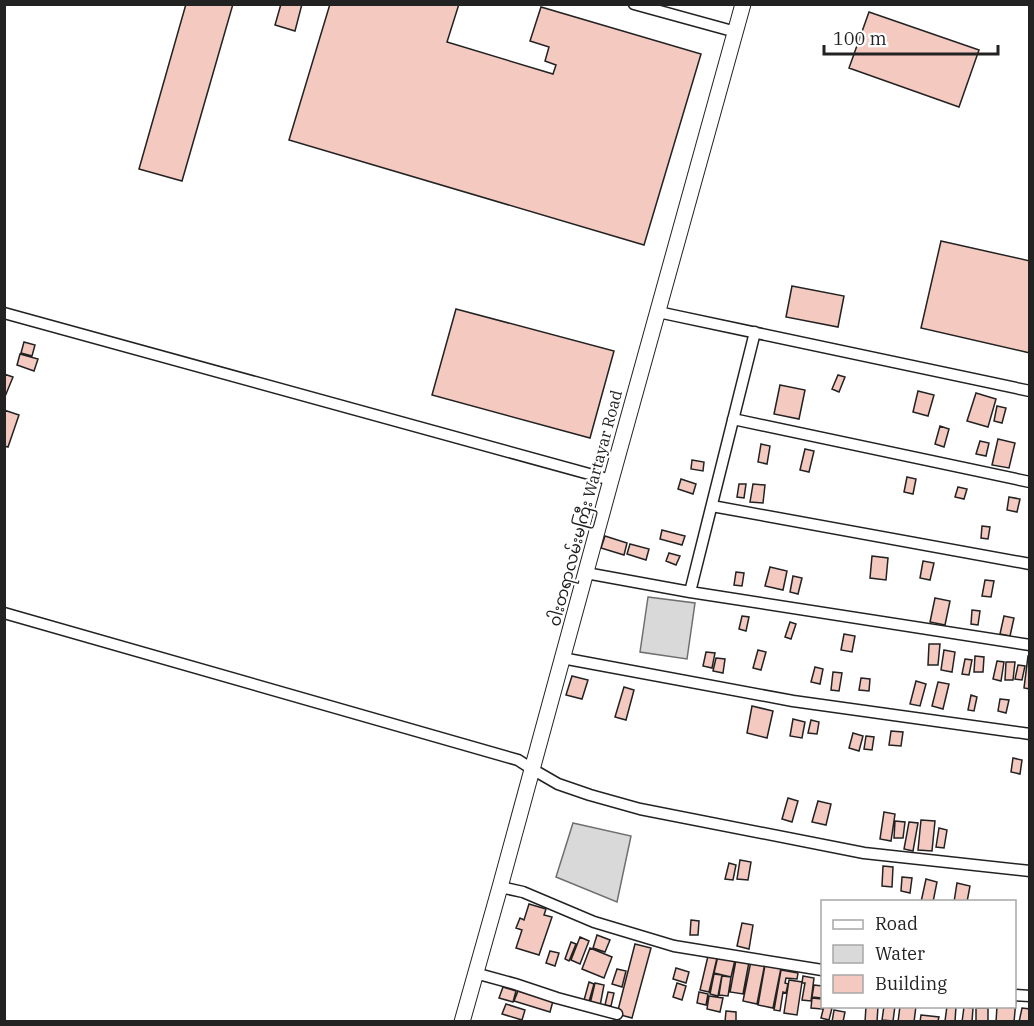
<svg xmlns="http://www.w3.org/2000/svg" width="1034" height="1026" viewBox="0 0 1034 1026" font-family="'IBM Plex Serif','Noto Sans Myanmar',serif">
<rect width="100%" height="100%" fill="#fff"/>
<path fill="#d9d9d9" stroke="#6f6f6f" stroke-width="1.5" d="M648,597L695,603L687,659L640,652Z
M573,823L631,836L617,902L556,877Z"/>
<path fill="#f3c9c0" stroke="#222" stroke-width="1.5" d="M186,4H233L182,181L139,169Z
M281,4H302L295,31L275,25Z
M330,4H459L447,42L553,74L556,65L545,61L549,47L530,41L541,7L701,54L644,245L289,140Z
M869,12L979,50L959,107L849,68Z
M941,241L1030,261V353L921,328Z
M792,286L844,296L838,327L786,317Z
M456,309L614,351L590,438L432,395Z
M24,342L35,345L32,356L21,353Z
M20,354L38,359L34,371L17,365Z
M4,374L13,377L4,399Z
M838,375L845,377L839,392L832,389Z
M780,385L805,390L799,419L774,414Z
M918,391L934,395L928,416L913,412Z
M976,393L996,399L988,427L967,421Z
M997,406L1006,408L1002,423L994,421Z
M4,410L19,415L8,447L4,446Z
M940,426L949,429L944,447L935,444Z
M998,439L1015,443L1009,468L992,465Z
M980,441L989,443L986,456L976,454Z
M761,444L770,446L767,464L758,462Z
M805,449L814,451L809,472L800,470Z
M692,460L704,462L703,471L691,469Z
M907,477L916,479L913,494L904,492Z
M681,479L696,484L693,494L678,489Z
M739,484H746L744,498L737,497Z
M753,484L765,485L763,503L750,502Z
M958,487L967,489L964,499L955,497Z
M1009,497L1020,499L1017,512L1007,510Z
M982,526L990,527L988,539L981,538Z
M662,530L685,536L682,545L660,539Z
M605,536L627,543L624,555L601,548Z
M630,544L649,549L646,560L627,554Z
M669,553L680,556L676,565L666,561Z
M872,556L888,558L886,580L870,578Z
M923,561L934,563L930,580L920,578Z
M770,567L787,571L783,590L765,586Z
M736,572L744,573L742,586L734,585Z
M793,576L802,578L798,594L790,592Z
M985,580L994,581L991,597L982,596Z
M935,598L950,601L945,625L930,622Z
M972,610L980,611L978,625L971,624Z
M742,616L749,617L746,631L739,629Z
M1004,616L1014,618L1010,636L1000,634Z
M790,622L796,624L791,639L785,637Z
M844,634L855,636L852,652L841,650Z
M929,644H940L938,665H928Z
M758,650L766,652L761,670L753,668Z
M944,650L955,652L952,672L941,670Z
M706,652L715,653L712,668L703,666Z
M975,656L984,657L983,672H974Z
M1028,656H1030V689L1024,688Z
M716,658L725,659L723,673L713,671Z
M965,659L972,660L969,675L962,674Z
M997,661L1004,662L1001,681L993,679Z
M1006,662H1015L1013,680H1005Z
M1018,665L1025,666L1022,680L1015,679Z
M815,667L823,669L820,684L811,682Z
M833,672L842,673L839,691L831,690Z
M572,676L588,680L582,699L566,695Z
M861,678L870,679L869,691L859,690Z
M916,681L926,684L920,706L910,704Z
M938,682L949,684L943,709L932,706Z
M624,687L634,690L626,720L615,717Z
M971,695L977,697L974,711L968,710Z
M1000,699L1009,700L1006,713L998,711Z
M752,706L773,711L767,738L747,733Z
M793,719L805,722L802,738L790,736Z
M811,720L819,722L817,734L808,733Z
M891,731L903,732L901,746L889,745Z
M853,733L863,736L859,751L849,748Z
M866,736L874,737L872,750L864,749Z
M1013,758L1022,760L1020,774L1011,772Z
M788,798L798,801L792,822L782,819Z
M818,801L831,804L826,825L812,822Z
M884,812L895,814L891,841L880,839Z
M921,820L935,821L932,851L918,850Z
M895,821L905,822L903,838H894Z
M909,822L918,823L913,851L904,849Z
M939,828L947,830L944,848L936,847Z
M740,860L751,862L748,880L737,879Z
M729,863L736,865L733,880L725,879Z
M883,866L893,867L892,887L882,886Z
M902,877L912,878L910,893L901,891Z
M926,879L937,882L933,902H921Z
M957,883L970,886L967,902H954Z
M529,904L546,909L544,915L552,917L539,955L516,948L522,930L516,928L520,918L524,920Z
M691,920L699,921L698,935H690Z
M742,923L753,925L749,949L737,946Z
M597,935L610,940L605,952L593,948Z
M580,937L589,941L580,964L571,960Z
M571,942L576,944L569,961L565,959Z
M635,944L651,948L632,1018L617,1014Z
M590,948L612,957L604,978L582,969Z
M550,951L559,953L555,966L546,963Z
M708,956L717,958L709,992L700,990Z
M718,956L735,960L731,977L714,973Z
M736,960L749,962L743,994L730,992Z
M751,961L765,963L757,1004L743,1001Z
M765,965L781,968L773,1008L758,1005Z
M676,968L689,972L686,983L673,979Z
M617,969L626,971L622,987L612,984Z
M781,970L798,973L797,979L786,978L785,983L788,984L786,993L783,992L780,1011L774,1010Z
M714,974L722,975L718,996L710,994Z
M722,976L731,977L728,996L719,995Z
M803,976L814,978L811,1001L802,1000L805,983H802Z
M789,980L802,982L797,1015L784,1013Z
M589,982L594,984L588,1005L583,1004Z
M595,983L604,985L600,1006L590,1004Z
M677,983L686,986L682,1000L673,997Z
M814,985L822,986V998L812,997Z
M503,987L516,991L513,1002L499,998Z
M518,991L553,1001L550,1012L514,1001Z
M608,992L614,993L611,1006L605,1005Z
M699,992L708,994L706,1005L697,1003Z
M709,996L723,998L720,1012L707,1009Z
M812,998L822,999V1009L811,1008Z
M1014,1000H1016L1014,1022H996L997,1006H1014Z
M506,1004L525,1010L522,1020L502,1014Z
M824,1006L832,1008L829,1020L821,1018Z
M866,1006H878L877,1022H865Z
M884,1006H895L893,1021L882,1020Z
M900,1006H916L914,1022H898Z
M947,1006H956L955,1022L945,1021Z
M964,1007L973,1008L972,1022H962Z
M976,1008H988V1022H976Z
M1022,1008L1030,1009L1029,1022H1019Z
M834,1010L845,1012L843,1022H832Z
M726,1011L736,1012V1022H725Z
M921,1015L939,1017L938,1021L943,1022H920Z"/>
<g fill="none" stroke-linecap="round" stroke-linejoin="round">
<g stroke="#222" stroke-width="13">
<path id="street" d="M634,4L736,32
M658,312L1030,391
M4,313L611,480
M733,419L1030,482
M712,506L1030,564
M586,573L690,592L1030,645
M690,592L755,332
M4,613L518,760L532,769L558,784L590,795L640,809L864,853L1030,871
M562,658L793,701L1030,734
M500,887L523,892L594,922L674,946L822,970
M475,973L515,984L557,998L617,1014
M1014,995L1030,996"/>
</g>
<g stroke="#222" stroke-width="17">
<path id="secondary" d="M462,1022L500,887L611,480L743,4"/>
</g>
<use href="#street" stroke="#fff" stroke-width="10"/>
<use href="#secondary" stroke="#fff" stroke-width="15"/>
</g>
<g text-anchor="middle" stroke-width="4.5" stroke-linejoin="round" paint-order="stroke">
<g font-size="16" fill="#222" stroke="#fff">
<text transform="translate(585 508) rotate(-75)" y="6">ဝါးတရာလမ်းမကြီး Wartayar Road</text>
</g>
</g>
<rect width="1034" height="1026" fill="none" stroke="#222222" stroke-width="12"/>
<rect x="821" y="900" width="195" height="108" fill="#ffffff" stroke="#a7a7a7" stroke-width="1.5"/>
<rect x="833" y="920" width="30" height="9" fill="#ffffff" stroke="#a7a7a7" stroke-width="1.5"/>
<text x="875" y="930" font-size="18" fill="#222222">Road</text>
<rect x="833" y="945" width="30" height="18" fill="#d9d9d9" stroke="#a7a7a7" stroke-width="1.5"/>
<text x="875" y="960" font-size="18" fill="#222222">Water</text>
<rect x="833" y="975" width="30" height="18" fill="#f3c9c0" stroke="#a7a7a7" stroke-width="1.5"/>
<text x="875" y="990" font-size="18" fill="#222222">Building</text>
<path d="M824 45v9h174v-9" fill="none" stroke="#222222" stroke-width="3"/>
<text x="833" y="45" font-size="18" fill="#222222" stroke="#ffffff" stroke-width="4.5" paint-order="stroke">100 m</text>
</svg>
